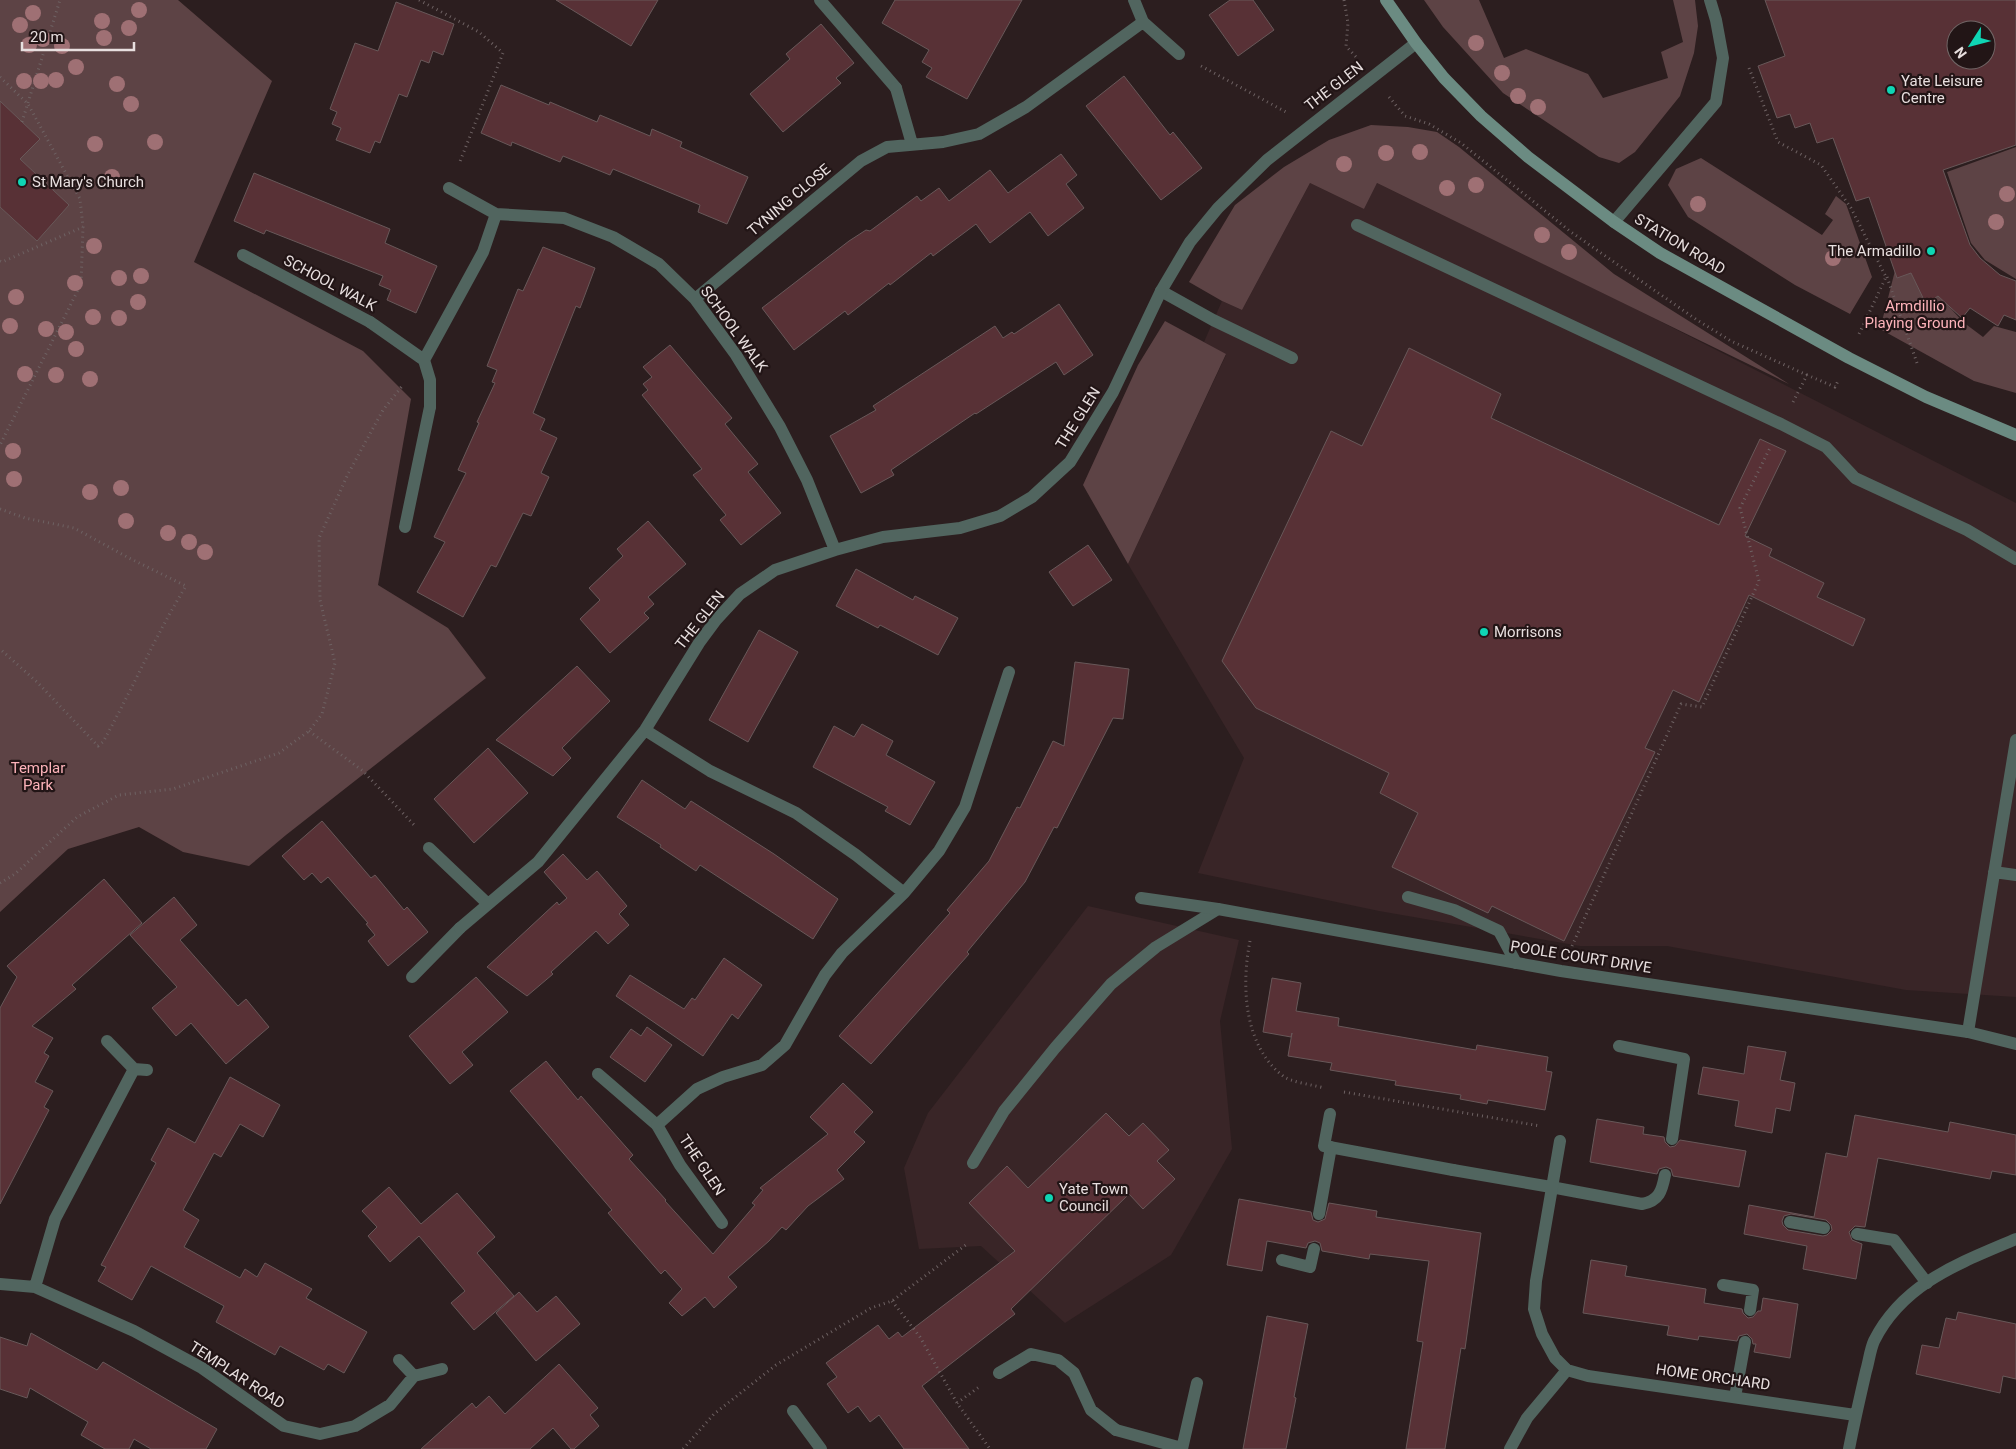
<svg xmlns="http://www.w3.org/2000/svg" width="2016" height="1449" viewBox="0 0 2016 1449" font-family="Roboto,sans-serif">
<rect width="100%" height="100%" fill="#2c1e1f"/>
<path fill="#392527" d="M1310,183L1364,209L1377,183L1634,308L2016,503V997L1906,990L1667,946H1580L1379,911L1198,873L1244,758L1128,564L1226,355L1204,342L1222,301L1242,310Z
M1088,906L1239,940L1220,1021L1232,1149L1171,1255L1065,1323L981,1246L919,1249L904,1168L928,1113Z"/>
<path fill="#5d4345" d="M0,0H178L272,81L194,262L363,351L411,399L378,585L448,628L486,678L286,835L249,866L183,852L139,827L68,849L0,912Z
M1424,0H1479L1504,58L1526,49L1588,74L1603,98L1668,78L1661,52L1683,42L1673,0H1695L1698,26L1694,53L1680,96L1635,152L1619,163L1599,157L1503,93L1443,27Z
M1371,125L1408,127L1437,132L1459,147L1614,274L1789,384L1377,183L1364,209L1310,183L1242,310L1222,301L1189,282L1235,205L1284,167L1329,140Z
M2016,147V279L1985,260L1971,243L1947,172Z
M1701,158L1822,235L1833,220L1825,214L1836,196L1846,204L1872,277L1850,314L1795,285L1688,217L1668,185L1676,169Z
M1898,259L1944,301L1963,322L1983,337L1994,326L2016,332V393L1974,381L1880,329Z
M1165,321L1226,354L1128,564L1083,485L1138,365Z"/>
<path fill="#583136" stroke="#685859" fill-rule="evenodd" d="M556,0H658L631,46Z
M895,0H1022L967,99L926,77L932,68L922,62L929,50L882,23Z
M1230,0H1253L1274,30L1238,56L1209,15Z
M1765,0H2016V145L1943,170L1970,245L1980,258L2000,275L2016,281V320L2004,315L1998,326L1970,308L1962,318L1938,296L1926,304L1911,273L1897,278L1869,197L1856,201L1833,138L1817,143L1810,123L1795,128L1790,114L1777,118L1758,66L1785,56ZM1956,30H1986V60H1956Z
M396,2L454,24L443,55L433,51L429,63L421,60L407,97L399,94L380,143L375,141L370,153L336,140L341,128L332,124L337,112L330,109L355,43L378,51Z
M821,24L854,63L836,78L841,83L783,132L750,94L790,59L786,54Z
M1124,76L1170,135L1173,132L1202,168L1161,200L1086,106Z
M501,85L549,105L550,102L597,122L600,115L650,136L652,129L682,142L680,147L748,177L727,224L698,212L700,205L613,169L610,175L563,156L560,162L512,142L511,146L481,133Z
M0,101L40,139L20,159L69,205L37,241L0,207Z
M1061,154L1077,175L1066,184L1084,208L1048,236L1030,212L990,243L976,224L933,256L931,253L890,285L889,283L848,315L845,311L794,350L762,308L849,241L866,230L870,231L917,196L921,201L939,188L949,201L990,170L1008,193Z
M254,173L390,229L385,243L437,266L416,313L387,300L391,290L379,285L383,276L266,230L264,234L234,221Z
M543,247L595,268L580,308L576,306L533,413L545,419L540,430L557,438L541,473L549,477L531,516L523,513L496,567L491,565L463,617L417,592L445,542L434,537L466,473L458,470L479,423L477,422L495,383L492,382L497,370L487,366L518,289L523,291Z
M1059,304L1093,355L1064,375L1056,362L976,414L975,413L891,470L894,475L861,493L830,436L876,410L873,406L995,326L1003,338L1012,332L1014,334Z
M670,345L732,418L725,424L758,464L748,472L781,513L741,545L720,520L726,515L693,475L702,469L642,395L648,390L643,384L652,377L643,367Z
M1409,348L1501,394L1491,418L1719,525L1760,439L1786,451L1745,536L1772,549L1769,556L1824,583L1817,597L1865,619L1853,646L1749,595L1699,702L1673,690L1645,748L1655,752L1564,941L1492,906L1488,913L1392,867L1418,813L1380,793L1389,773L1256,708L1222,661L1331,431L1362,446Z
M648,521L686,564L648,597L654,604L644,613L649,618L610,653L580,619L600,600L589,588L623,556L617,549Z
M1088,545L1112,580L1073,606L1049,572Z
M856,569L913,600L915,596L958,618L938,655L880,625L878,628L836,606Z
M759,630L798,652L748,742L709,720Z
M1075,662L1129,669L1123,719L1113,718L1057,828L1054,827L1025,882L967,952L969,954L871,1064L839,1036L950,913L947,910L989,861L1017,807L1020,808L1053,741L1064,746Z
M577,666L610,701L562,748L571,758L553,776L496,740Z
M862,724L893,741L886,755L935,782L910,825L885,811L888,807L813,767L834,726L854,737Z
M488,748L528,793L474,843L434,799Z
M642,780L685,809L691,801L774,854L838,899L813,939L700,865L696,871L660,847L661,845L617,817Z
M322,821L371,878L375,875L404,910L407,907L428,932L388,966L368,941L375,935L366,924L368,923L328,877L321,883L312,873L304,880L282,856Z
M563,854L587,880L597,871L627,906L619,914L629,925L608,944L596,931L551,972L553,974L527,996L487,967L557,902L559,905L567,898L544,872Z
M104,879L142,923L72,985L76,989L32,1026L53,1038L44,1053L49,1056L35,1082L53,1091L44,1107L49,1110L0,1204V1008L17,977L7,966Z
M174,897L197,925L180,940L238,1006L246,999L269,1027L226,1064L191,1023L176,1036L152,1008L177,987L130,935Z
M724,958L762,985L738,1019L732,1014L703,1056L616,996L630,975L684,1009L692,998L695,1000Z
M476,977L508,1012L462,1052L473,1065L450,1084L409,1036Z
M1272,978L1301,983L1296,1011L1339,1018L1338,1026L1476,1050L1477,1045L1548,1057L1546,1071L1552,1072L1545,1110L1488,1100L1487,1104L1460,1099L1461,1095L1395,1085L1396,1081L1330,1070L1332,1063L1288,1056L1292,1033L1291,1037L1263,1032Z
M647,1027L672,1045L645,1082L610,1057L631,1029L641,1036Z
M1748,1046L1786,1052L1780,1080L1795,1083L1790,1111L1776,1108L1772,1133L1735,1126L1739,1101L1698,1094L1703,1067L1744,1074Z
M546,1061L578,1100L581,1096L633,1155L629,1159L666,1200L665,1201L713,1254L755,1205L752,1203L763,1190L760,1188L828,1134L810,1117L843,1083L873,1112L854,1132L865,1142L837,1170L844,1179L808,1206L786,1230L782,1227L769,1241L728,1277L737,1287L714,1308L705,1297L682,1316L669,1303L682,1289L665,1270L661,1274L608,1213L612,1210L510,1091Z
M230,1077L280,1105L263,1137L240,1124L221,1157L214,1153L183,1210L199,1220L184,1247L240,1278L245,1269L257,1277L265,1263L312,1289L306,1298L367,1332L344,1373L328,1364L324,1370L280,1346L275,1355L216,1322L224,1306L151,1266L132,1300L98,1281L106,1267L101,1265L156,1163L151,1160L168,1128L195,1143Z
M1106,1113L1129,1136L1143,1123L1169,1150L1157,1161L1175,1179L1143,1209L1129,1194L1011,1309L1015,1314L922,1386L969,1449H904L879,1415L870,1422L858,1406L848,1413L827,1384L837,1377L826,1363L878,1325L889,1339L898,1332L902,1337L1015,1251L969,1203L1007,1166L1028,1188Z
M1855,1115L1948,1132L1950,1122L2016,1135V1175L1992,1171L1990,1179L1878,1158L1865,1227L1855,1226L1849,1232L1852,1240L1862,1244L1856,1279L1803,1269L1807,1246L1744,1234L1749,1205L1814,1217L1826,1153L1847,1157ZM1791,1214L1826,1220L1831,1225L1832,1230L1827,1235L1823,1236L1788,1230L1783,1225L1782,1221L1784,1216Z
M1597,1119L1644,1127L1643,1134L1664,1137L1665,1142L1670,1147L1675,1146L1680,1140L1746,1151L1739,1187L1673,1176L1671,1169L1666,1167L1659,1169L1657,1174L1590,1162Z
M389,1187L421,1224L457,1193L495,1237L477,1253L514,1296L474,1330L451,1303L465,1291L419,1236L390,1262L368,1236L377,1227L362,1211Z
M1239,1199L1311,1212L1313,1220L1318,1222L1325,1219L1329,1203L1377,1211L1376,1217L1481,1233L1465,1349L1461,1348L1445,1449H1406L1423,1342L1417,1341L1429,1261L1370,1254L1369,1259L1322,1251L1320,1243L1315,1241L1308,1243L1306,1248L1267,1241L1262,1271L1227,1265Z
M1591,1260L1627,1266L1625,1276L1706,1289L1704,1303L1742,1309L1743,1313L1748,1318L1753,1317L1758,1311H1761L1763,1298L1798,1304L1790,1358L1754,1352L1756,1344H1753L1752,1339L1747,1334L1739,1336L1737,1341L1699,1336L1698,1340L1667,1335L1669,1326L1583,1313Z
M519,1292L537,1312L556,1296L580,1324L536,1361L496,1313Z
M1958,1312L2016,1324V1379L2003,1376L2000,1393L1916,1374L1922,1345L1939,1348L1946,1318L1956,1320Z
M1267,1316L1308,1324L1294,1397L1296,1398L1286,1449H1243Z
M31,1333L97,1370L103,1362L217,1429L206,1449H151L134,1439L129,1449H105L81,1435L88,1422L30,1388L27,1398L0,1389V1337L27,1346Z
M559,1364L598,1408L590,1415L599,1426L574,1449H571L553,1428L530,1449H421L472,1403L476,1408L489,1396L505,1414Z"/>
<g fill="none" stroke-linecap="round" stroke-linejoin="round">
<path stroke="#6e6263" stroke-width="3" stroke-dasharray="1 4" stroke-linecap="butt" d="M419,0L479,32L503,53L459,164
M1344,0L1348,23L1346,46L1356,57
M1201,66L1286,112
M1749,68L1778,142L1821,165L1851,208L1886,277L1859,334
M0,77L28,104L80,199L83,227L81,284L0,445
M1389,97L1405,116L1429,124L1461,143L1571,232L1697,320L1731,341L1807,375
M22,122L60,0
M0,261L2,262L83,227
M1887,277L1917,363
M1793,402L1807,375L1835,387L1838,381
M0,509L25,518L74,528L129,558L186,586C155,636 132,690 103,742L98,746L37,682L0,649
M309,731L363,771L416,827
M0,883L15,874L77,817L119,795L173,789L279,753L309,731L322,714L335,663L320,600L319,538L348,474L383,410L403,385
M1250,941C1241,986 1244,1046 1283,1076C1290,1082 1314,1085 1324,1088
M1572,946L1681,704L1702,707L1759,581L1740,508L1770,448
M1344,1092L1540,1126
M892,1301L920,1337L957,1403L990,1449
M957,1403L979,1387
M683,1449L714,1414L776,1365L871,1308L892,1301L967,1244"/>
<path stroke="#51655f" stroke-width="12" d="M820,0L896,88
M1614,222L1716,102L1723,58L1716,20L1710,0
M1357,225L1781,424L1826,447L1855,478L1967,530L2016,559
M243,255L370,322
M1161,291L1213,320L1292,358
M405,527L430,407
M1994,872L2016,875
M1408,897L1454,910L1499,931L1516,963
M412,977L460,928
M1968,1032L2016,740
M1619,1046L1684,1059L1672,1139
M598,1074L657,1125L680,1165L722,1223
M1330,1114L1324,1146L1453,1170
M973,1163L1004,1111L1055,1048L1111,984L1156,947L1218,909
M1551,1187L1642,1204C1659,1201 1662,1191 1665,1175
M1319,1214L1331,1147
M1790,1222L1824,1228
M1857,1234L1894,1240L1927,1283
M1282,1260L1310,1267L1314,1249
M1723,1285L1753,1290L1750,1310
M999,1373L1031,1354L1058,1360L1074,1373L1091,1410L1116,1430
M1735,1397L1745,1342
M793,1411L821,1449
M1510,1449L1527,1418L1567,1370"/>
<path stroke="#51655f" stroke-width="12" d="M1134,0L1143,22L1179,54
M896,88L912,144
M449,188L496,214L564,218L613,237L659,264L695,299L736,355L780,427L807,480L835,550
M695,299L861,161L887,147L943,142L979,134L1026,107L1143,22
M370,322L424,360L430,380V407
M424,360L483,252L496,214
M645,730L710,771L796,813L856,855L904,893
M429,848L488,904
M1141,898L1218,909L1561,971L1968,1032L2016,1044
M460,928L538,862L645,730L699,643L716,620L740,594L775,570L835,550L883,537L960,528L1000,516L1032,497L1070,462L1113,392L1161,291L1190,242L1218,208L1267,160L1416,43
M107,1041L134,1069L147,1070
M657,1125L697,1089L723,1077L762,1065L785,1045L825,975L842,953L904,893L939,851L965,807L1009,672
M1560,1141L1536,1281L1534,1309L1542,1334L1555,1358L1567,1370L1588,1376L1855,1415
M1453,1170L1551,1187
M0,1284L35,1287L134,1331L202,1368L284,1426L320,1434L355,1426L390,1405L414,1376
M35,1287L55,1219L134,1069
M399,1360L414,1376L442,1369
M1116,1430L1182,1448
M1182,1449L1197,1383
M1849,1449C1854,1423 1860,1397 1866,1371C1869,1361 1870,1350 1874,1341C1903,1283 1960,1263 2016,1239"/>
<path stroke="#6b8b82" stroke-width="12" d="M1386,0L1416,43L1444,78L1481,116L1528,157L1614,222L1660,253L1849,358L1926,397L2016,435"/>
</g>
<g fill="#9f7074">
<circle cx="139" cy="10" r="8"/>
<circle cx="33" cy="13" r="8"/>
<circle cx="102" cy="21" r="8"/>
<circle cx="20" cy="25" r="8"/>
<circle cx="129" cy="28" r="8"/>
<circle cx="104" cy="38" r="8"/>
<circle cx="43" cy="39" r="8"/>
<circle cx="1476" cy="43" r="8"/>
<circle cx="29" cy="45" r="8"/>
<circle cx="62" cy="46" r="8"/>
<circle cx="76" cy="67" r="8"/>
<circle cx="1502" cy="73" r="8"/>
<circle cx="56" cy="80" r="8"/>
<circle cx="24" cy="81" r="8"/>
<circle cx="41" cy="81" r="8"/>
<circle cx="117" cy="84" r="8"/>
<circle cx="1518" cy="96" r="8"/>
<circle cx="131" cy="104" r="8"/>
<circle cx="1538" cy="107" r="8"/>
<circle cx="155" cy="142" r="8"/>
<circle cx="95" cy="144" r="8"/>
<circle cx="1420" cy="152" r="8"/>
<circle cx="1386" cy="153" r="8"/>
<circle cx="1344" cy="164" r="8"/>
<circle cx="112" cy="177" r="8"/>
<circle cx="1476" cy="185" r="8"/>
<circle cx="1447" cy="188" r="8"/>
<circle cx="2007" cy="194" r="8"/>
<circle cx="1698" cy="204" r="8"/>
<circle cx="1996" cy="222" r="8"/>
<circle cx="1542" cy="235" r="8"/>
<circle cx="94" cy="246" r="8"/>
<circle cx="1569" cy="252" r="8"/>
<circle cx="1833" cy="258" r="8"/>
<circle cx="141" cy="276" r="8"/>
<circle cx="119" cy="278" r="8"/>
<circle cx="75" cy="283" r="8"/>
<circle cx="16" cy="297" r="8"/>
<circle cx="138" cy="302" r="8"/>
<circle cx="93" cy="317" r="8"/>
<circle cx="119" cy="318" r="8"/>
<circle cx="10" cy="326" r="8"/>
<circle cx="46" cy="329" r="8"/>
<circle cx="66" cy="332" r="8"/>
<circle cx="76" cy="349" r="8"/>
<circle cx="25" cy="374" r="8"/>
<circle cx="56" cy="375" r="8"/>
<circle cx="90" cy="379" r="8"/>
<circle cx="13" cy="451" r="8"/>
<circle cx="14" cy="479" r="8"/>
<circle cx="121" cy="488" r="8"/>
<circle cx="90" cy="492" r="8"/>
<circle cx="126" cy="521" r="8"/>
<circle cx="168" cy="533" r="8"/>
<circle cx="189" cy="542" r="8"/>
<circle cx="205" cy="552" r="8"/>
</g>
<g fill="#0fd5b4" stroke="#221516" stroke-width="2">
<circle cx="1891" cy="90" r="5"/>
<circle cx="22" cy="182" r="5"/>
<circle cx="1931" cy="251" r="5"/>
<circle cx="1484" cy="632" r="5"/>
<circle cx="1049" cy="1198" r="5"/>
</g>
<g text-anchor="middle" stroke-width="4.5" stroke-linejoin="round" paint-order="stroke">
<g font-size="15" fill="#e8dfdf" stroke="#221516" text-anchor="start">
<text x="1901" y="86">Yate Leisure<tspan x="1901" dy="17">Centre</tspan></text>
<text x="32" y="187">St Mary's Church</text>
<text x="1921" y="256" text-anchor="end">The Armadillo</text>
<text x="1494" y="637">Morrisons</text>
<text x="1059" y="1194">Yate Town<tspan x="1059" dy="17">Council</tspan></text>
</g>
<g font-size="15" fill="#e8dfdf" stroke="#221516">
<text transform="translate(1334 86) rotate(-38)" y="5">THE GLEN</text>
<text transform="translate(789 200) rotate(-40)" y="5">TYNING CLOSE</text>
<text transform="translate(1680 244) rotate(31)" y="5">STATION ROAD</text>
<text transform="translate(330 283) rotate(28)" y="5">SCHOOL WALK</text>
<text transform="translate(734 329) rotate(54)" y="5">SCHOOL WALK</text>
<text transform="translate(1078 418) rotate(-58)" y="5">THE GLEN</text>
<text transform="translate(700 620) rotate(-52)" y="5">THE GLEN</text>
<text transform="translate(1581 957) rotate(9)" y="5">POOLE COURT DRIVE</text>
<text transform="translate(702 1165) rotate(56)" y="5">THE GLEN</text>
<text transform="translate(237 1375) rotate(33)" y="5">TEMPLAR ROAD</text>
<text transform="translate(1713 1377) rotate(8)" y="5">HOME ORCHARD</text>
</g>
<g font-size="15" fill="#fdb3ba" stroke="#221516">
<text x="1915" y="311">Armdillio<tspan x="1915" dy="17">Playing Ground</tspan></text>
<text x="38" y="773">Templar<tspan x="38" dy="17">Park</tspan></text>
</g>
</g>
<g transform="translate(1971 45) rotate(234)"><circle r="24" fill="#221516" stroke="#716666"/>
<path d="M0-4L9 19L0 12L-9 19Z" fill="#0fd5b4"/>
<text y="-8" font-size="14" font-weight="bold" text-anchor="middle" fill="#e8dfdf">N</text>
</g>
<path d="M22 42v8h112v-8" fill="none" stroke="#e8dfdf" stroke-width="2.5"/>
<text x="30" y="42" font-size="15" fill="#e8dfdf" stroke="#221516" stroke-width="4" paint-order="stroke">20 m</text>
</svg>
